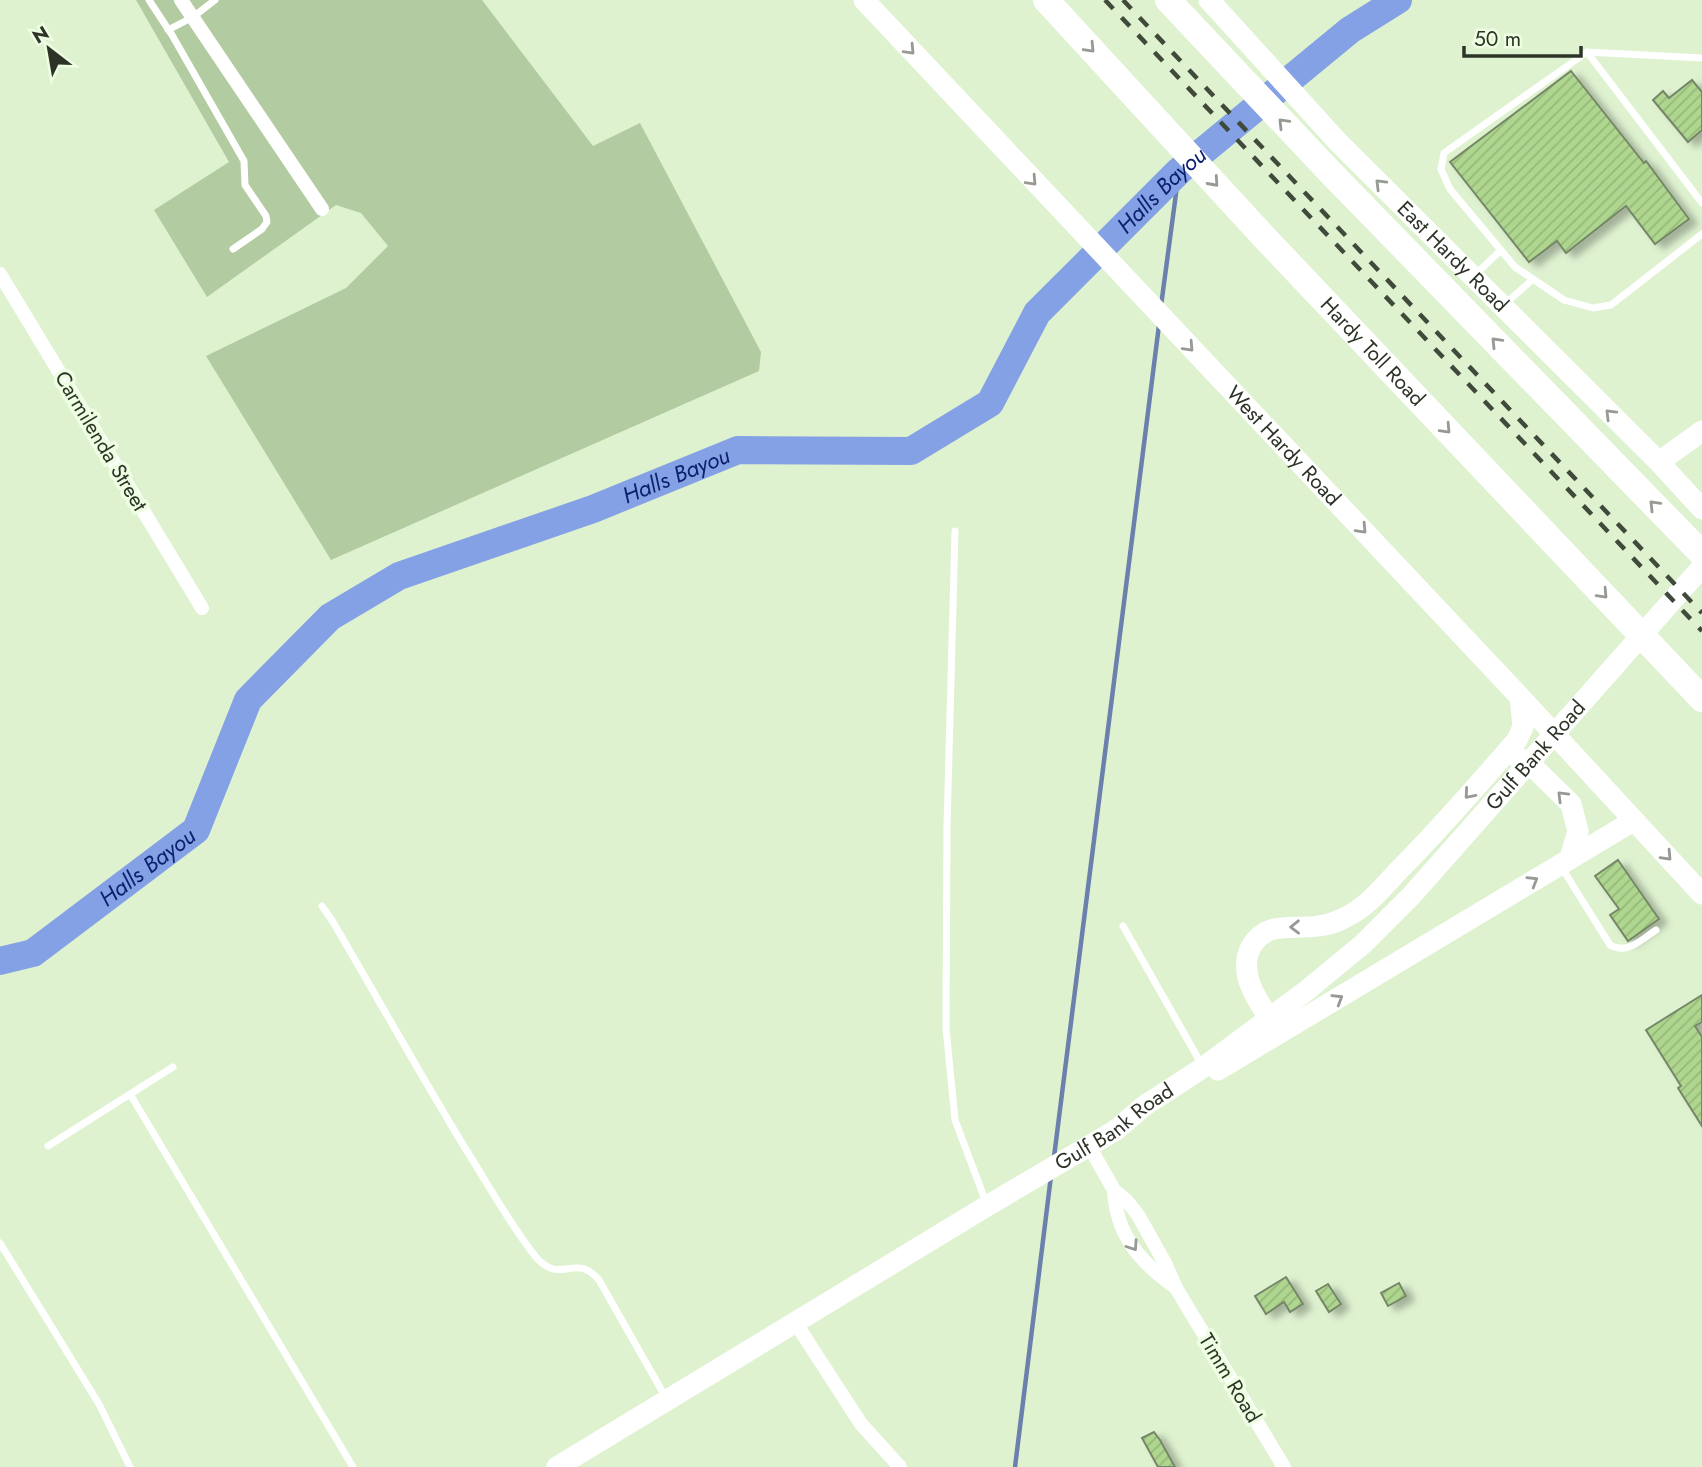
<svg xmlns="http://www.w3.org/2000/svg" width="1702" height="1467" viewBox="0 0 1702 1467" font-family="Jost,sans-serif">
<defs>
<pattern id="building-hatch" width="6" height="6" patternUnits="userSpaceOnUse" patternTransform="scale(1.75)"><rect width="6" height="6" fill="#aed68e"/><path d="M-1 1l2-2M0 6l6-6M5 7l2-2" fill="none" stroke="#96b87a"/></pattern>
<filter id="shadow"><feDropShadow dx="8" dy="4.5" stdDeviation="3.5" flood-color="#0004"/></filter>
</defs>
<rect width="100%" height="100%" fill="#def2d0"/>
<path fill="#b2cba0" d="M136,0H482L593,146L640,123L761,352L759,371L331,560L206,356L346,288L388,246L361,213L336,205L207,297L154,210L229,162Z"/>
<g fill="none" stroke-linecap="round" stroke-linejoin="round">
<path stroke="#6b80ac" stroke-width="4.5" d="M1161,306L1179,171
M1054,1157L1159,325
M1015,1467L1051,1176"/>
<path stroke="#85a1e5" stroke-width="28" id="s1" d="M0,961L33,953L196,830L248,700L330,617L399,576L593,509L738,450L911,451L990,403L1037,313L1179,171L1350,30L1398,0"/>
</g>
<path fill="url(#building-hatch)" stroke="#758768" stroke-width="2" filter="url(#shadow)" d="M1571,71L1644,163L1646,161L1689,219L1655,244L1626,206L1566,253L1557,241L1529,262L1450,162Z
M1692,80L1702,92V130L1688,142L1653,100L1663,91L1669,98Z
M1618,860L1659,919L1628,941L1610,915L1619,909L1595,876Z
M1702,995V1022L1695,1026L1702,1037V1126L1678,1088L1681,1086L1646,1030Z
M1286,1277L1303,1304L1290,1312L1284,1302L1266,1314L1255,1296Z
M1399,1283L1406,1296L1388,1306L1381,1293Z
M1328,1284L1341,1304L1329,1312L1316,1291Z
M1154,1432L1160,1440L1175,1467H1158L1142,1438Z"/>
<g fill="none" stroke-linecap="round" stroke-linejoin="round">
<path stroke="#fff" stroke-width="7" d="M149,0L172,35L244,161L245,185L266,216L267,222L262,229L233,249
M168,30L193,17L215,0
M1587,52L1702,203
M1702,58L1587,52L1444,153L1441,169L1450,189L1515,267L1564,300L1593,308L1611,305L1702,234
M1476,274L1501,250
M1506,303L1532,280
M955,531L947,827L946,1028L955,1120L987,1205
M1562,868L1610,945C1627,955 1641,940 1656,930
M322,906L333,922C377,997 420,1074 465,1148C488,1184 509,1223 535,1256C561,1287 574,1251 599,1280L666,1398
M1123,926L1202,1065
M130,1094L353,1467
M48,1146L173,1067
M0,1243L99,1404L130,1467"/>
<path stroke="#fff" stroke-width="14" d="M181,0L322,209
M0,274L202,608
M1089,1146L1114,1190L1127,1201L1138,1215L1166,1265L1176,1288L1284,1467
M1114,1190C1116,1235 1140,1262 1175,1287
M795,1322L861,1424L900,1467"/>
<g stroke="#fff" stroke-width="21">
<path id="s2" d="M864,0L1520,697L1702,894"/>
<path id="s3" d="M1209,0L1338,142L1659,462L1702,509"/>
<path d="M1659,462L1702,431"/>
<path d="M1518,758L1527,761L1571,804L1578,831L1570,858"/>
<path d="M1277,1029C1262,1007 1236,976 1251,947C1266,920 1293,930 1318,926C1328,925 1339,921 1348,916C1369,905 1383,887 1399,870C1440,829 1479,784 1517,740L1523,727L1520,697"/>
<path d="M1218,1070L1633,821"/>
<path id="s4" d="M557,1467L987,1206L1116,1130L1144,1106L1204,1067L1306,991L1363,944L1411,896L1702,567"/>
</g>
<g stroke="#fff" stroke-width="26">
<path id="s5" d="M1046,0L1264,237L1702,699"/>
<path d="M1168,0L1330,172L1702,554"/>
</g>
<path stroke="#40493a" stroke-width="4.5" stroke-dasharray="12 12" stroke-linecap="butt" d="M1105,0L1702,631
M1123,0L1702,613"/>
</g>
<defs><path id="oneway-chevron" d="M-2-3.5L2.5 0L-2 3.5" fill="none" stroke-width="1.6" stroke-linecap="round" stroke-linejoin="round" transform="scale(1.75)"/></defs>
<g stroke="#969a93">
<use href="#oneway-chevron" transform="translate(1090 48) rotate(47)"/>
<use href="#oneway-chevron" transform="translate(910 50) rotate(47)"/>
<use href="#oneway-chevron" transform="translate(1283 123) rotate(-134)"/>
<use href="#oneway-chevron" transform="translate(1032 181) rotate(47)"/>
<use href="#oneway-chevron" transform="translate(1214 182) rotate(48)"/>
<use href="#oneway-chevron" transform="translate(1380 184) rotate(-135)"/>
<use href="#oneway-chevron" transform="translate(1496 342) rotate(-134)"/>
<use href="#oneway-chevron" transform="translate(1189 347) rotate(47)"/>
<use href="#oneway-chevron" transform="translate(1610 414) rotate(-135)"/>
<use href="#oneway-chevron" transform="translate(1446 429) rotate(47)"/>
<use href="#oneway-chevron" transform="translate(1654 505) rotate(-134)"/>
<use href="#oneway-chevron" transform="translate(1362 529) rotate(47)"/>
<use href="#oneway-chevron" transform="translate(1603 594) rotate(47)"/>
<use href="#oneway-chevron" transform="translate(1469 794) rotate(131)"/>
<use href="#oneway-chevron" transform="translate(1562 796) rotate(-135)"/>
<use href="#oneway-chevron" transform="translate(1667 856) rotate(47)"/>
<use href="#oneway-chevron" transform="translate(1533 881) rotate(-31)"/>
<use href="#oneway-chevron" transform="translate(1295 927) rotate(179)"/>
<use href="#oneway-chevron" transform="translate(1338 999) rotate(-31)"/>
<use href="#oneway-chevron" transform="translate(1133 1246) rotate(56)"/>
</g>
<g text-anchor="middle" stroke-width="7" stroke-linejoin="round" paint-order="stroke">
<g font-size="21" fill="#2d3427" stroke="#eefee2">
<text dy="7" stroke="none"><textPath href="#s3" startOffset="354">East Hardy Road</textPath></text>
<text dy="7" stroke="none"><textPath href="#s5" startOffset="480">Hardy Toll Road</textPath></text>
<text transform="translate(101 441) rotate(59)" y="7">Carmilenda Street</text>
<text dy="7" stroke="none"><textPath href="#s2" startOffset="612">West Hardy Road</textPath></text>
<text dy="7" stroke="none"><textPath href="#s4" startOffset="1218">Gulf Bank Road</textPath></text>
<text dy="7" stroke="none"><textPath href="#s4" startOffset="653">Gulf Bank Road</textPath></text>
<text transform="translate(1230 1378) rotate(59)" y="7">Timm Road</text>
</g>
<g font-size="23" font-style="italic" fill="#0d206d" stroke="#eefee2">
<text dy="8" stroke="none"><textPath href="#s1" startOffset="1479">Halls Bayou</textPath></text>
<text dy="8" stroke="none"><textPath href="#s1" startOffset="870">Halls Bayou</textPath></text>
<text dy="8" stroke="none"><textPath href="#s1" startOffset="177">Halls Bayou</textPath></text>
</g>
</g>
<g transform="translate(49 49) rotate(329)" stroke="#eefee2" stroke-width="5" paint-order="stroke">
<path d="M0-5L12 26L0 18L-12 26Z" fill="#2d3427"/>
<text y="-10" font-size="19" font-weight="bold" text-anchor="middle" fill="#2d3427">N</text>
</g>
<path d="M1464 46v10h117v-10" fill="none" stroke="#2d3427" stroke-width="3.5"/>
<text x="1474" y="46" font-size="21" fill="#2d3427" stroke="#eefee2" stroke-width="5" paint-order="stroke">50 m</text>
</svg>
